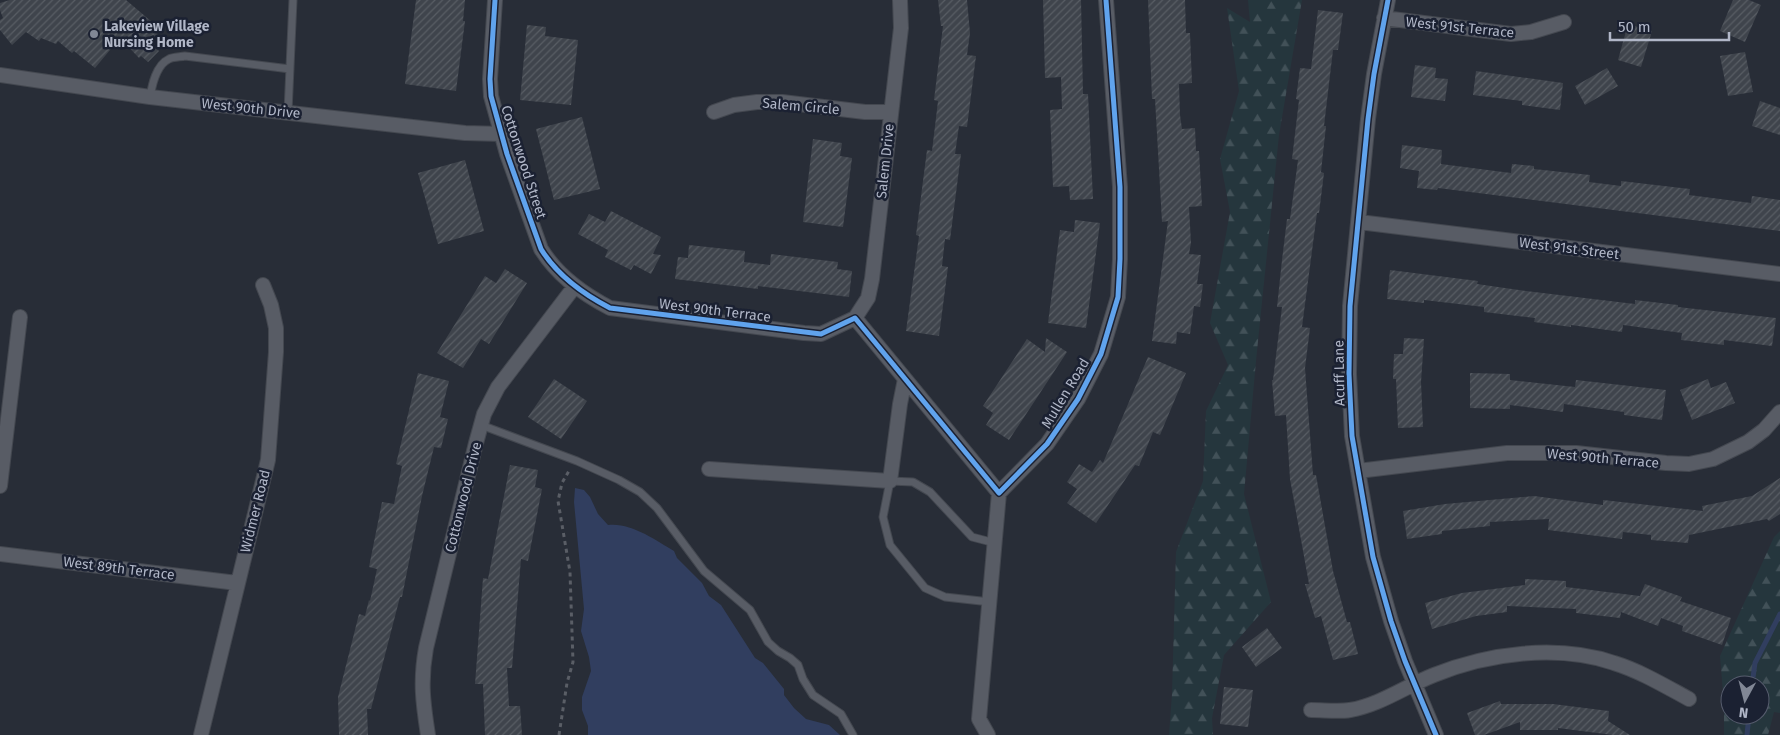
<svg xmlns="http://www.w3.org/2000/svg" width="1780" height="735" viewBox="0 0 1780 735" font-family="'Fira Sans',sans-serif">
<defs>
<pattern id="forest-firs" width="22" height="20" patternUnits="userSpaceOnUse" patternTransform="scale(1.25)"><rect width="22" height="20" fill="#25363d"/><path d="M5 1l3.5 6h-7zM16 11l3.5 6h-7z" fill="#425158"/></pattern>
<pattern id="building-hatch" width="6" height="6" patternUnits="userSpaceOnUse" patternTransform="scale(1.25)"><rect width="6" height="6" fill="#3f444c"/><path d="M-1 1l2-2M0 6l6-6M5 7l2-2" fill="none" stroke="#585d64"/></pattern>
</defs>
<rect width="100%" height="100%" fill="#282d37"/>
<path fill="url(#forest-firs)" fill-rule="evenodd" d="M1248,0H1302L1279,135L1256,361L1244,494L1271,602L1224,655L1212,718L1213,735H1169L1172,694L1176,552L1203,481L1206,411L1228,365L1210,323L1230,212L1220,159L1239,91L1227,8L1250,22Z
M1780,531V713L1774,712L1768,735H1724V705L1720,656L1774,537ZM1730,685H1760V715H1730Z"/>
<path fill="#313e5f" d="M575,488L584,490L590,497L598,514L608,525C630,522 656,540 674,551L677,558L702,583L709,596L721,605L755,658L763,663L784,689V695L794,708L806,719L829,725L840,735H588V726L582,710V697L591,671L589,657L581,631L584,609L574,502Z"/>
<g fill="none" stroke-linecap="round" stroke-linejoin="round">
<path stroke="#313e5f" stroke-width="5" d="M1752,685L1755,663L1780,614
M1747,735L1749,715"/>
</g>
<path fill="url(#building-hatch)" d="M10,0H126L152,22L149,26L158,34L151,43L159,51L148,62L141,56L139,58L120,38L95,68L74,51L72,53L58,41L56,44L41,38L39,41L26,32L12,45L0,30V20L3,18L0,10V3Z
M416,0H465L463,21H465L456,91L405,84Z
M938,0H967L970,33L967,55L976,56L967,127L959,126L955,154H961L950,240L945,239L942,266L948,267L939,336L906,331L919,236L916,235L927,150L932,151L938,101L934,100L943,26H941Z
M1043,0H1081L1083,94H1088L1093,199L1070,200L1069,186L1053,187L1050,110L1062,109L1061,77L1045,78Z
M1148,0H1185L1186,33H1190L1192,83L1179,84L1180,115L1182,129L1195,128L1196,151H1199L1202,206L1189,207L1191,243L1189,254L1201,255L1197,284H1203L1200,307L1194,306L1190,334L1177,332L1176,344L1152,341L1168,221L1162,222L1155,99H1152Z
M1733,0H1749L1761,5L1745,42L1720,31Z
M1318,10L1343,13L1338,50H1333L1324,126H1326L1321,172L1324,173L1319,213H1317L1302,327L1310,328L1305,368L1313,475H1316L1333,571L1347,622H1350L1358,654L1333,660L1321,616L1315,618L1305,584H1309L1290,479L1286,415L1275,416L1272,380H1273L1282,307H1277L1282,260L1287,219H1290L1298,160L1292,159L1299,100L1296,99L1300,68L1311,69Z
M1628,24L1652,31L1641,67L1618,60Z
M527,25L546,27L545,36L578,40L571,105L520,100Z
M1745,52L1753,92L1728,96L1720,56Z
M1415,65L1436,68L1435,78L1448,79L1445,101L1411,97Z
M1607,68L1618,86L1585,105L1575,86Z
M1476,71L1563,83L1560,110L1522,105V101L1473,95Z
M1760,101L1780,108V135L1752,126Z
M582,117L600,189L554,200L536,129Z
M813,139L842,143L840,156L852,158L843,227L803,222Z
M1402,145L1442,150L1441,164L1511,173L1512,164L1534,166V169L1590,175L1589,182L1621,186V181L1690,189L1689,195L1751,203L1752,196L1780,200V231L1438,188L1437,190L1417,188L1419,171L1400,168Z
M465,160L484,231L438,244L418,173Z
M611,211L661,237L653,254L661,255L651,274L634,265L631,270L605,257L608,250L578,234L589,214L605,222Z
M1075,220L1100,223L1086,328L1048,323L1060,230L1074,232Z
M689,245L745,251L744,262L770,265L771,254L838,262L837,269L852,271L849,297L758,286V289L675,279L678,257L688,258Z
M505,269L527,283L489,344L481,339L463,368L437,353L485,276L496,283Z
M1390,270L1478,281L1477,284L1526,291L1635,304V300L1678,305V307L1776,318L1772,346L1724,340V345L1681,340L1682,333L1623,325L1622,332L1571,325V327L1534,322L1535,318L1484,312V307L1424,300V303L1387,299Z
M1046,338L1067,352L1009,440L986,425L993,413L983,406L1027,339L1045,352Z
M1404,338L1424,339L1421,382L1423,427L1398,428L1396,379H1393L1394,354H1403Z
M1148,357L1186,373L1160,435L1153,432L1139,466L1135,465L1096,523L1067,503L1077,489L1067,482L1079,464L1092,472L1100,460L1103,463Z
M418,373L449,381L440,417L448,419L441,448L434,447L422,496L402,597H400L371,709H367L368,735H339L338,697L359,614L365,616L369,600L370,601L377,569L369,567L382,502L394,504L402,466L396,464Z
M1470,373L1510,374V380L1575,387L1576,380L1666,390L1662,420L1624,415V412L1564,404L1563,412L1510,405V409L1470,408Z
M554,379L587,401L561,439L528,417Z
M1708,379L1711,388L1726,382L1735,403L1692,420L1680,390Z
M510,465L538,470L535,487L542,489L528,561L521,559L512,668H507L509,706H520L522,735H485L483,684H475L483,578L488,579Z
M1780,478V514L1769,521L1767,519L1689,535L1688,543L1651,540V535L1623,532L1622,539L1548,530L1549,519L1490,522V526L1442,531V534L1407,539L1403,511L1445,504L1534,496L1603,505V500L1703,511L1702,506L1752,496Z
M1525,579L1566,581V587L1640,596L1645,584L1682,597L1680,601L1731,618L1722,645L1682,631L1683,626L1661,618L1658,626L1621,612L1620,618L1576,613V609L1507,606V612L1476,616L1432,629L1425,603L1462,593L1525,585Z
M1267,628L1282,648L1256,667L1242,647Z
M1224,687L1253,690L1248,727L1220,724Z
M1500,701L1501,704H1553L1609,711L1608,721L1630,735H1613L1558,728V730H1520V722L1484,735H1475L1467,713Z"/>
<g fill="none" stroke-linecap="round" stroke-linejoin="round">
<g stroke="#444850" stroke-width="9">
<path id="service" d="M150,97C152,85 156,65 169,59C173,57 180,57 185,56L290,69
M288,112L293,0
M481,425L577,461L619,480L640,492L657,508L704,571L750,610L768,642L778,651L790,658L798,665L803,679L813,695L841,714L853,735
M990,602L945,597L925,588L890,545L883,517L890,481L913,482L930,492L972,537L995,543"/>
</g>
<g stroke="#444850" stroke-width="16">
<path id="minor" d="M495,0L490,79L491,96L507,154L541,249C557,275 583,294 610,308L804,333L821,334L855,318
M1388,0L1374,74L1368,119L1350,306L1349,374L1352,436L1373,557L1391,621L1405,661L1436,735
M1384,18L1511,34L1531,32L1564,22
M0,75L150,97L465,133L502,134
M714,112L734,105L757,102H782L865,112H890
M1359,222L1780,274
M855,318L999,493L1047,444L1078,399L1101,354L1118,297L1120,259V187L1106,0
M855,318L868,298L872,279L901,28L900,0
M709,469L890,481L900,404L905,379
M1358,471L1507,453H1576L1666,463L1689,464L1713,459L1748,442L1764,430L1780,412
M0,486L20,317
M0,554L237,583
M1311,710C1324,710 1338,712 1350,710C1380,705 1406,686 1434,675C1489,653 1557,644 1614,663C1640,671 1665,686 1689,699
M201,735L268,460L276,352V328L271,305L263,285
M428,735C423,703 420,681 426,648L476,443L484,414L498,387L575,286
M988,735L979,719L999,493"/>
</g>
<path stroke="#5a5e66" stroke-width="3" stroke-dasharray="4 4" stroke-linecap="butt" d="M559,735L567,683L573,662L570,572L558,501L562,483L570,469"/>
<use href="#service" stroke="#585c65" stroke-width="7"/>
<use href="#minor" stroke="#585c65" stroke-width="14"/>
<g stroke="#1b2132" stroke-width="8">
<path id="cycleway" d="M495,0L490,79L491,96L507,154L541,249C557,275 583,294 610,308L821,334L855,318L999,493L1047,444L1078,399L1101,354L1118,297L1120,259V187L1106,0
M1388,0L1374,74L1368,119L1350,306L1349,374L1352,436L1373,557L1391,621L1405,661L1436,735"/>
</g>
<use href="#cycleway" stroke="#60a3ed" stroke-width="5"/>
</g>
<circle fill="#818795" stroke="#1b2132" stroke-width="2" cx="94" cy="34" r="5"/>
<g text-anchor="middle" stroke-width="5" stroke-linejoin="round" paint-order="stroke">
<g font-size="14" font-weight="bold" fill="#b1b7c8" stroke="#1b2132" text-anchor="start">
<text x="104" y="31">Lakeview Village<tspan x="104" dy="16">Nursing Home</tspan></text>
</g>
<g font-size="14" fill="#b1b7c8" stroke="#1b2132">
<text transform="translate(1460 27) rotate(6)" y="5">West 91st Terrace</text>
<text transform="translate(801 106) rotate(5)" y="5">Salem Circle</text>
<text transform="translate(251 108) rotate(6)" y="5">West 90th Drive</text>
<text transform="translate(885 161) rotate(-84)" y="5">Salem Drive</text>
<text transform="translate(524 162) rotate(72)" y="5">Cottonwood Street</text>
<text transform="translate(1569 248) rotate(7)" y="5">West 91st Street</text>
<text transform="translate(715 310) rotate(7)" y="5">West 90th Terrace</text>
<text transform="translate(1339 373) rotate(-91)" y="5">Acuff Lane</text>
<text transform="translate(1065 393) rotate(-59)" y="5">Mullen Road</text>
<text transform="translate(1603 458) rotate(5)" y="5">West 90th Terrace</text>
<text transform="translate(463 497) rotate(-76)" y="5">Cottonwood Drive</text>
<text transform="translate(255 511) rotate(-76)" y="5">Widmer Road</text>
<text transform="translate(119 568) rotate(7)" y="5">West 89th Terrace</text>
</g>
</g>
<g transform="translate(1745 700) rotate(187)"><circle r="24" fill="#1b2132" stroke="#575d6e"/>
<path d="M0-4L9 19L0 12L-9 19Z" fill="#818795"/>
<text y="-8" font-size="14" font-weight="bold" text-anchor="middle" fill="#b1b7c8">N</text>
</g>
<path d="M1610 32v8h119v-8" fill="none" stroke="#b1b7c8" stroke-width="2.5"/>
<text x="1618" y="32" font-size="15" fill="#b1b7c8" stroke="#1b2132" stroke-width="4" paint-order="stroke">50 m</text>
</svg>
